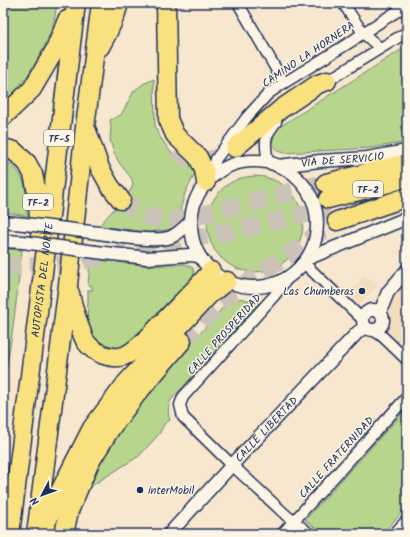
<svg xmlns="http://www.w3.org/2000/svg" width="410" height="537" viewBox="0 0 410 537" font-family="Kalam,sans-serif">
<rect width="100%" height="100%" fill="#f7e7cf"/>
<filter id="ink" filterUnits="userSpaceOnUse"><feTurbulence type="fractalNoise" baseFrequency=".025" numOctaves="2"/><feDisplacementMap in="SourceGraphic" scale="8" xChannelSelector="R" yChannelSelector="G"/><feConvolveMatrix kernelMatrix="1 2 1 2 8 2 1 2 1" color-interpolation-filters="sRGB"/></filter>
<g filter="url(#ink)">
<path fill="#f3ddbf" d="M365,275L377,286L358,306L346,296Z
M407,281V365L365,325Z"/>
<path fill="#b8d58d" stroke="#6a8276" d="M3,3H57C56,10 55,18 53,25C44,53 25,84 3,103Z
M407,46V142L371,148L285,153L277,151C271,143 272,139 276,129Z
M154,79L155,125L158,134L169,150L175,156L177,153L188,161L194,167L195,174L185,193L179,214V218L176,225L173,228L167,230L149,232L99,226L130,191L133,185L132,179L120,164L114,153L110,140L111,128L110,120L121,115L134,91L143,84Z
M3,159C28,174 26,189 27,216L3,212Z
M207 224a48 48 0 1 1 96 0a48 48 0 1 1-96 0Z
M3,249L22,250C17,294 13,339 3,382Z
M92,260H99L151,266L185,264L193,268L194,273L193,279L136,341L117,350L115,347C79,340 89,317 88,290H92V286L88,285L90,261Z
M225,297H232L248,300L259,301L257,305L171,400C168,407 167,413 170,420L164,424L159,434L139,456L88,488L106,444L165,370L195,339L226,304L222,299Z
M407,408V507L382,534H323L305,520Z"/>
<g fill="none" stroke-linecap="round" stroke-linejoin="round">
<path stroke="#cbc2b8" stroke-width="18" stroke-dasharray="18 9" stroke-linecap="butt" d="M176,150L185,157L195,161L208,160L221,157L235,148
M121,200C135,211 151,220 170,220C176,220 183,219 189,218L326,183
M3,266L26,267L60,265L254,226L330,208
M182,341L227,297L337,221"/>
<g stroke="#1b2f5e" stroke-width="13">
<path id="minor" d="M238,3L284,83
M343,3L363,33L380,48
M324,84L327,81L407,32
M268,162C265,143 263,138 276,122
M211,177L216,159L247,117L268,94L284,83L352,41L363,33L407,5
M305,264L362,319
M287,279L274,296L183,397L180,405L183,417L232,465L287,516L310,534
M373,330L382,336L407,360
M282,534L407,397
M394,534L407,520"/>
</g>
<g stroke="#1b2f5e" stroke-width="15">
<g id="tertiary">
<circle cx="254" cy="224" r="63"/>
<path id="s1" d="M278,166L320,161L367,158L407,151"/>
<path d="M3,222L25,224"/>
<path d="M99,233C117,236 155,243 171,237C178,234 185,227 190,222"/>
<path d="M3,241L23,242"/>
<path d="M96,252L147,258L190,255L199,256"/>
<path d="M309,258L407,218"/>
<circle cx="373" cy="320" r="10"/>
<path d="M380,312L388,292L407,270"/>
<path id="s2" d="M169,534L232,465L358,332L365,327"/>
</g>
</g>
<g stroke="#1b2f5e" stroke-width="21">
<g id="motorway">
<path d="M166,3L168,119L175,135L198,157L204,170L206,182"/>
<path d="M100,47C108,33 115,19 119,3"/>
<path d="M3,117L32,89L55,50L67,20"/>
<path d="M87,131L100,168L110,186L121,200"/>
<path d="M3,148L14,151L27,163L33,174L37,193L40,233"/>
<path d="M235,148L281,109L318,84L327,81"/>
<path d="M326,183L407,163"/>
<path d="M328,199L389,183L407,177"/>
<path d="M337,221L407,197"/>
<path d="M70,293C72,305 76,316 80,328C82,332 83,338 86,342C94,353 110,360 124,356C138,350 152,333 163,322C179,305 196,289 211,271"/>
<path d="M43,530L63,485L92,428L127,382L209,295L227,281"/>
<path id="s3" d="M10,534L43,273L76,3"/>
<path d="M36,534L68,285L85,127L101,3"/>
<path d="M64,534L69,511L90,462L111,428L136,395L182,341"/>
</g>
</g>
<use href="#minor" stroke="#fcf5e5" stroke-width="10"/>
<use href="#tertiary" stroke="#fcf5e5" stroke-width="12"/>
<use href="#motorway" stroke="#fae180" stroke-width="18"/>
<g stroke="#1b2f5e" stroke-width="15" stroke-linecap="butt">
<path id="tertiary-bridge" d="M25,224L99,233
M23,242L96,252"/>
</g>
<use href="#tertiary-bridge" stroke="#fcf5e5" stroke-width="12"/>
</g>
</g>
<g fill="#1b2f5e" stroke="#fcf5e5" stroke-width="1.5">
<circle cx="362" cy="291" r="4"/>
<circle cx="140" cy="490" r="4"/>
</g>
<g text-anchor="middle" stroke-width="3" stroke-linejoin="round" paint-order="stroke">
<g fill="#fcf5e5" stroke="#5e6a86" stroke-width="1">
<rect x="44" y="130" width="30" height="16" rx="3"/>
<rect x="353" y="181" width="30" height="16" rx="3"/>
<rect x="23" y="194" width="30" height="16" rx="3"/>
</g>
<g font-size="10" font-weight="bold" fill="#1b2f5e">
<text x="59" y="142">TF-5</text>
<text x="368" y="193">TF-2</text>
<text x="38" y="206">TF-2</text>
</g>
<g font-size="11" fill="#1b2f5e" stroke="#fcf5e5">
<text transform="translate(308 54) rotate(-34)" y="4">CAMINO LA HORNERA</text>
<text dy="4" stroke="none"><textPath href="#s1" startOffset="65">VÍA DE SERVICIO</textPath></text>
<text dy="4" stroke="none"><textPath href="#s3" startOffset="256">AUTOPISTA DEL NORTE</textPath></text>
<text transform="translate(224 334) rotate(-48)" y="4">CALLE PROSPERIDAD</text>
<text dy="4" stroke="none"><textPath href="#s2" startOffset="143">CALLE LIBERTAD</textPath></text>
<text transform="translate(336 457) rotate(-48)" y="4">CALLE FRATERNIDAD</text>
</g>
<g font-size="11" fill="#1b2f5e" stroke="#fcf5e5" text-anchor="end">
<text x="354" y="295">Las Chumberas</text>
<text x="148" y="494" text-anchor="start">interMobil</text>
</g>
</g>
<rect width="410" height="537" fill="none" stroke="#fcf5e5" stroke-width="16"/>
<rect x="8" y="8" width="394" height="521" fill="none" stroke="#1b2f5e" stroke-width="1.5" filter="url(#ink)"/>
<g transform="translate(42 495) rotate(229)" stroke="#fcf5e5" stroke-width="3" paint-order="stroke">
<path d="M0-3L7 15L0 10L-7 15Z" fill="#1b2f5e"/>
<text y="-6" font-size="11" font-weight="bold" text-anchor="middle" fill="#1b2f5e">N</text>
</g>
</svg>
